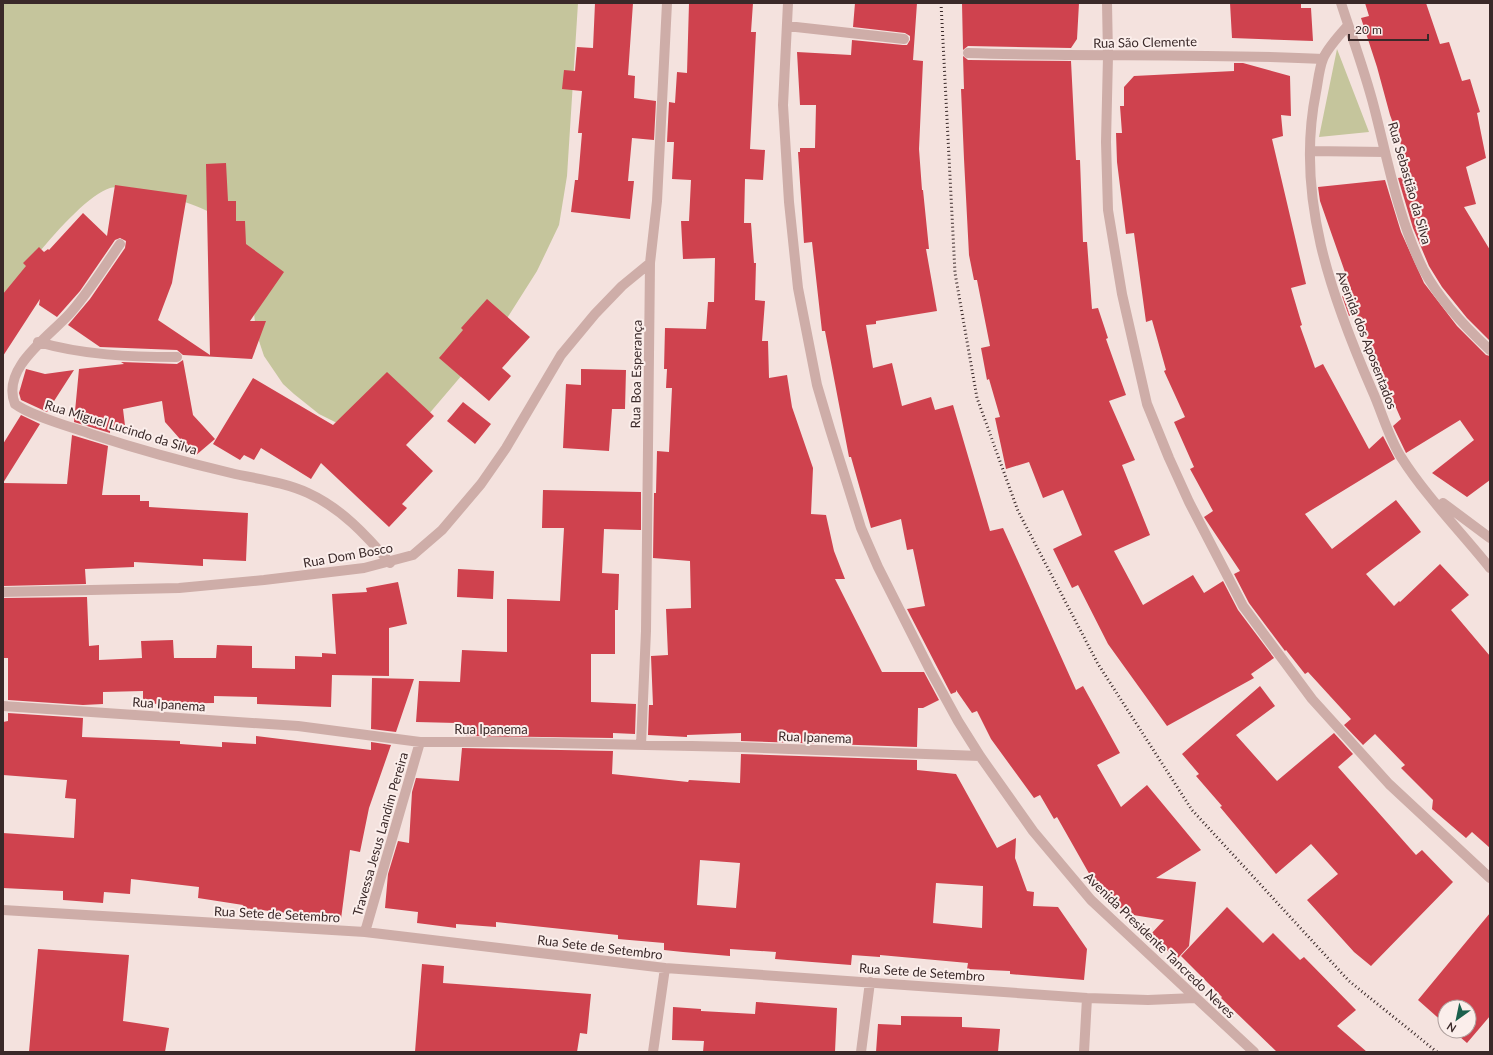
<svg xmlns="http://www.w3.org/2000/svg" width="1493" height="1055" viewBox="0 0 1493 1055" font-family="Lato,sans-serif">
<rect width="100%" height="100%" fill="#f4e2de"/>
<path fill="#c5c59c" d="M3,3H578L567,176L559,225L537,271L497,334L422,422L345,427L319,414L294,394L283,384L264,356L256,332L254,313L210,212C189,202 133,182 110,188C80,197 25,270 3,296Z
M1337,49L1369,132L1319,137Z"/>
<path fill="#cf424e" fill-rule="evenodd" d="M595,3H633L628,75L635,76L634,98L656,101L654,140L632,138L628,181H634L630,219L571,212L575,180H578L582,133H578L582,91L562,89L564,70L575,71L577,47L593,48Z
M689,3H753L751,32H756L750,149L765,150L763,180L745,179L744,223H751L754,263H756L755,300L765,301L762,341H768L769,378L787,375L792,407L813,468L811,514L826,515L834,551L845,579H835L882,672H924L939,700L923,708H918L917,747L741,741V733L687,735V737L648,735L649,705H653L651,656L668,655L666,609L691,608L690,561L653,558L654,493H656L657,451L669,452L672,388H666L667,369H664L665,328L706,329L708,302H714L715,258L683,259L681,221H689L691,180L672,179L674,142H667L669,102L675,103L677,72L687,73Z
M855,3H917L913,60L923,61L919,149L922,190H923L929,249H926L937,311L876,321V324L866,325L873,368L892,363L902,406L931,397L935,410L953,405L990,531L1003,528L1076,690L1083,686L1120,753L1097,765L1121,807L1147,785L1201,850L1156,878L1196,882L1189,946L1177,959L1150,935L1164,920L1127,914L1095,884L1057,817L1054,819L1040,795L1034,798L991,739L977,711L972,713L956,690V692L951,694L907,609L925,606L913,549L907,550L901,519L871,528L851,457H849L825,331H822L812,242L804,243L798,152H800V148H815L816,105H800L797,52L851,55L852,40L903,45H907L910,40V36L905,33L853,27Z
M962,3H1079L1077,39L1071,48L968,46L963,50Z
M1230,3H1301V8H1311L1313,41L1232,38Z
M1365,3H1426L1440,44L1449,42L1462,81L1470,79L1480,112L1477,113L1486,158L1466,167L1476,204L1464,207L1490,250V341L1467,318L1442,287L1429,266L1413,228L1398,178L1405,177L1398,155L1404,153L1390,115L1377,67L1361,18L1369,16Z
M963,56L968,60L1071,61L1076,160H1080L1083,242H1087L1092,309L1098,308L1108,338L1106,339L1126,395L1109,401L1135,460L1122,465L1150,535L1114,551L1143,605L1193,575L1204,593L1223,581L1238,610L1274,658L1251,674L1254,678L1167,726L1108,644L1078,585L1072,588L1053,549L1082,535L1063,490L1043,498L1029,462L1006,469L995,418L1000,417L989,379L987,380L981,348L990,346L977,280H974L969,255L964,159L961,89H964Z
M1234,63H1243L1290,76L1291,116L1281,115L1283,136L1272,139L1306,284L1291,288L1302,325L1300,326L1315,368L1323,364L1369,449L1383,436L1395,459L1305,514L1332,549L1396,500L1421,532L1366,574L1394,606L1399,601L1400,602L1440,564L1469,595L1451,610L1490,656V848L1472,832L1466,838L1432,809L1433,800L1401,768L1405,765L1375,734L1363,745L1344,725L1351,719L1308,672L1305,674L1286,650L1285,651L1249,603L1234,574L1240,571L1204,517L1213,511L1190,469L1194,467L1174,422L1185,417L1164,371L1166,370L1152,320L1146,322L1134,233L1126,234L1117,162L1116,133H1122L1120,106H1124V87L1134,76L1234,71Z
M226,163L228,201H236V221H245L246,244L284,272L250,321H266L252,359L183,355L177,350L100,347L68,325L90,299L125,248L126,241L120,238L115,240L80,291L57,317L39,305L40,299L3,356V294L26,266L23,263L39,247L44,252L48,249L49,250L83,213L107,236L115,185L187,195L172,283L158,320L210,355L206,164Z
M1385,180L1401,232L1424,283L1457,326L1486,355L1490,356V480L1467,497L1432,473L1474,440L1460,420L1406,453L1393,426L1401,419L1379,369L1380,368L1356,313L1349,316L1342,296L1352,292L1320,201L1318,187Z
M487,299L530,337L502,368L511,376L489,401L439,358L463,330L461,328Z
M183,360L193,415L215,439L195,456L165,422L162,401L123,409L126,434L110,430V433L74,422L79,369L124,364L121,362L177,364Z
M26,369L45,374L74,370L47,412L21,400L19,393Z
M581,369L626,370L625,409H612L609,451L563,448L566,384L581,385Z
M387,372L434,416L406,445L433,471L402,504L407,508L389,527L321,463L311,479L261,448L254,460L244,455L240,460L213,444L253,378L333,425Z
M463,402L491,424L475,444L447,421Z
M21,415L40,424L3,483V444Z
M72,435L108,446L102,495H140V501H149V507L248,513L246,561L203,559V566L134,562V567L85,569L86,584L3,586V483L67,484Z
M543,490L641,492V530L604,529L602,573L619,574L618,610H615V654H591V702L636,704L635,734L613,733V738L463,736L464,728L457,727V723L416,722L419,681L460,682L462,650L507,652V599L560,601L564,528H542Z
M458,569L494,571L493,599L457,597Z
M398,582L407,624L389,628V676L332,675L331,707L257,704V697L214,696V703L143,704V691L103,692V704L83,705L8,700V658H3V598L87,597L89,646L99,645V660L142,658L141,641L173,640L174,658H216L217,645L252,646V668L295,669V656L322,657V653L336,654L332,594L367,592L366,588Z
M372,678L414,679L396,732L371,729Z
M1260,686L1275,706L1236,735L1277,781L1334,733L1353,754L1338,767L1416,855L1422,850L1453,882L1371,966L1354,952L1307,900L1338,874L1311,844L1276,874L1220,807L1222,806L1196,776L1199,774L1182,754Z
M8,713L83,718L82,737L180,741V744L222,747V742L256,744V736L371,750V742L391,745L369,808L360,852L350,850L341,919L242,908L243,905L198,898L199,887L131,879L130,894L104,892L103,903L63,900V891L3,888V833L74,838L76,799L65,798L67,780L3,775V722L8,721Z
M462,748L613,751L612,774L688,782L689,780L740,783L741,754L917,760V770L956,774L997,848L1016,838L1015,858L1027,891L1034,892L1033,906L1058,907L1087,949L1084,980L1010,974V971L967,969L968,963L880,955V957L852,955L851,965L812,962L775,959L776,952L730,949V956L683,952L664,950V943L618,939V935L496,922V927L456,924V928L417,923L418,912L385,908L388,874L398,841L409,843L412,792L416,778L459,781ZM700,860L740,863L736,908L697,905ZM936,883L983,886L982,928L933,923Z
M1227,907L1263,943L1273,933L1300,960L1304,957L1356,1010L1337,1026L1367,1052H1277L1221,998L1222,997L1181,956Z
M1490,913V1016L1467,1043L1453,1031H1469V1007H1445V1024L1418,1000Z
M38,949L129,955L123,1021L169,1028L165,1052H29Z
M422,964L444,966L443,983L591,994L587,1034L580,1033L577,1052H415Z
M756,1002L837,1008L835,1052H703L704,1041L672,1040L673,1007L701,1009V1011L755,1014Z
M901,1016L962,1017V1027L1000,1029L998,1052H876L878,1024L901,1025Z"/>
<g fill="none" stroke-linecap="round" stroke-linejoin="round">
<path stroke="#ceada8" stroke-width="10" d="M788,3L783,105L789,202L798,288L817,385L830,429L861,528L878,567L930,670L958,721L980,756L1033,831L1091,900L1254,1052
M1107,3L1108,56L1106,142L1108,210L1122,294L1147,404L1169,458L1189,502L1243,606L1312,699L1389,784L1490,878
M1341,3C1352,37 1365,72 1374,107C1388,161 1398,218 1423,269C1439,299 1465,327 1490,350
M1348,25C1340,35 1327,48 1323,59C1319,69 1318,82 1316,92C1295,196 1331,296 1372,390C1382,412 1388,436 1401,457C1425,495 1461,532 1490,568
M787,26L904,39
M968,53C1086,57 1204,53 1323,59
M1310,151L1385,152
M120,244C104,267 90,290 72,311C52,335 0,367 15,404C31,416 71,427 91,434C137,449 184,462 231,473C257,479 284,482 308,493C341,508 366,535 390,563
M38,342C83,355 130,357 177,357
M1443,503L1490,538
M3,592L179,588L264,580L364,568L413,555L442,530L481,484L506,448L561,355L595,314L622,286L650,263
M3,706L298,726L420,742H506L738,747L980,756
M641,745L646,631L650,263L657,201L667,3
M3,910L365,932L665,968L1087,998L1148,1000L1195,998
M365,932L420,742
M653,1052L665,968
M861,1052L870,982
M1084,1052L1087,998"/>
<path stroke="#3a2929" stroke-width="3" stroke-dasharray="1 3" stroke-linecap="butt" d="M941,3L955,273L977,398L1018,511L1098,664L1192,810L1349,981L1437,1052"/>
</g>
<g text-anchor="middle" stroke-width="4" stroke-linejoin="round" paint-order="stroke">
<g font-size="13" fill="#3a2929" stroke="#fbeeeb">
<text transform="translate(1145 42) rotate(-1)" y="5">Rua São Clemente</text>
<text transform="translate(1410 183) rotate(74)" y="5">Rua Sebastião da Silva</text>
<text transform="translate(1367 340) rotate(69)" y="5">Avenida dos Aposentados</text>
<text transform="translate(636 374) rotate(-89)" y="5">Rua Boa Esperança</text>
<text transform="translate(121 427) rotate(17)" y="5">Rua Miguel Lucindo da Silva</text>
<text transform="translate(348 555) rotate(-10)" y="5">Rua Dom Bosco</text>
<text transform="translate(169 704) rotate(4)" y="5">Rua Ipanema</text>
<text x="491" y="734">Rua Ipanema</text>
<text transform="translate(815 737) rotate(2)" y="5">Rua Ipanema</text>
<text transform="translate(380 834) rotate(-74)" y="5">Travessa Jesus Landim Pereira</text>
<text transform="translate(277 914) rotate(3)" y="5">Rua Sete de Setembro</text>
<text transform="translate(1160 945) rotate(44)" y="5">Avenida Presidente Tancredo Neves</text>
<text transform="translate(600 947) rotate(7)" y="5">Rua Sete de Setembro</text>
<text transform="translate(922 972) rotate(4)" y="5">Rua Sete de Setembro</text>
</g>
</g>
<rect width="1493" height="1055" fill="none" stroke="#3a2929" stroke-width="8"/>
<g transform="translate(1457 1019) rotate(213)"><circle r="19" fill="#fbeeeb" stroke="#ae9f9d"/>
<path d="M0-3L7 15L0 10L-7 15Z" fill="#1b604d"/>
<text y="-6" font-size="11" font-weight="bold" text-anchor="middle" fill="#3a2929">N</text>
</g>
<path d="M1349 34v6h79v-6" fill="none" stroke="#3a2929" stroke-width="2"/>
<text x="1355" y="34" font-size="12" fill="#3a2929" stroke="#fbeeeb" stroke-width="3" paint-order="stroke">20 m</text>
</svg>
